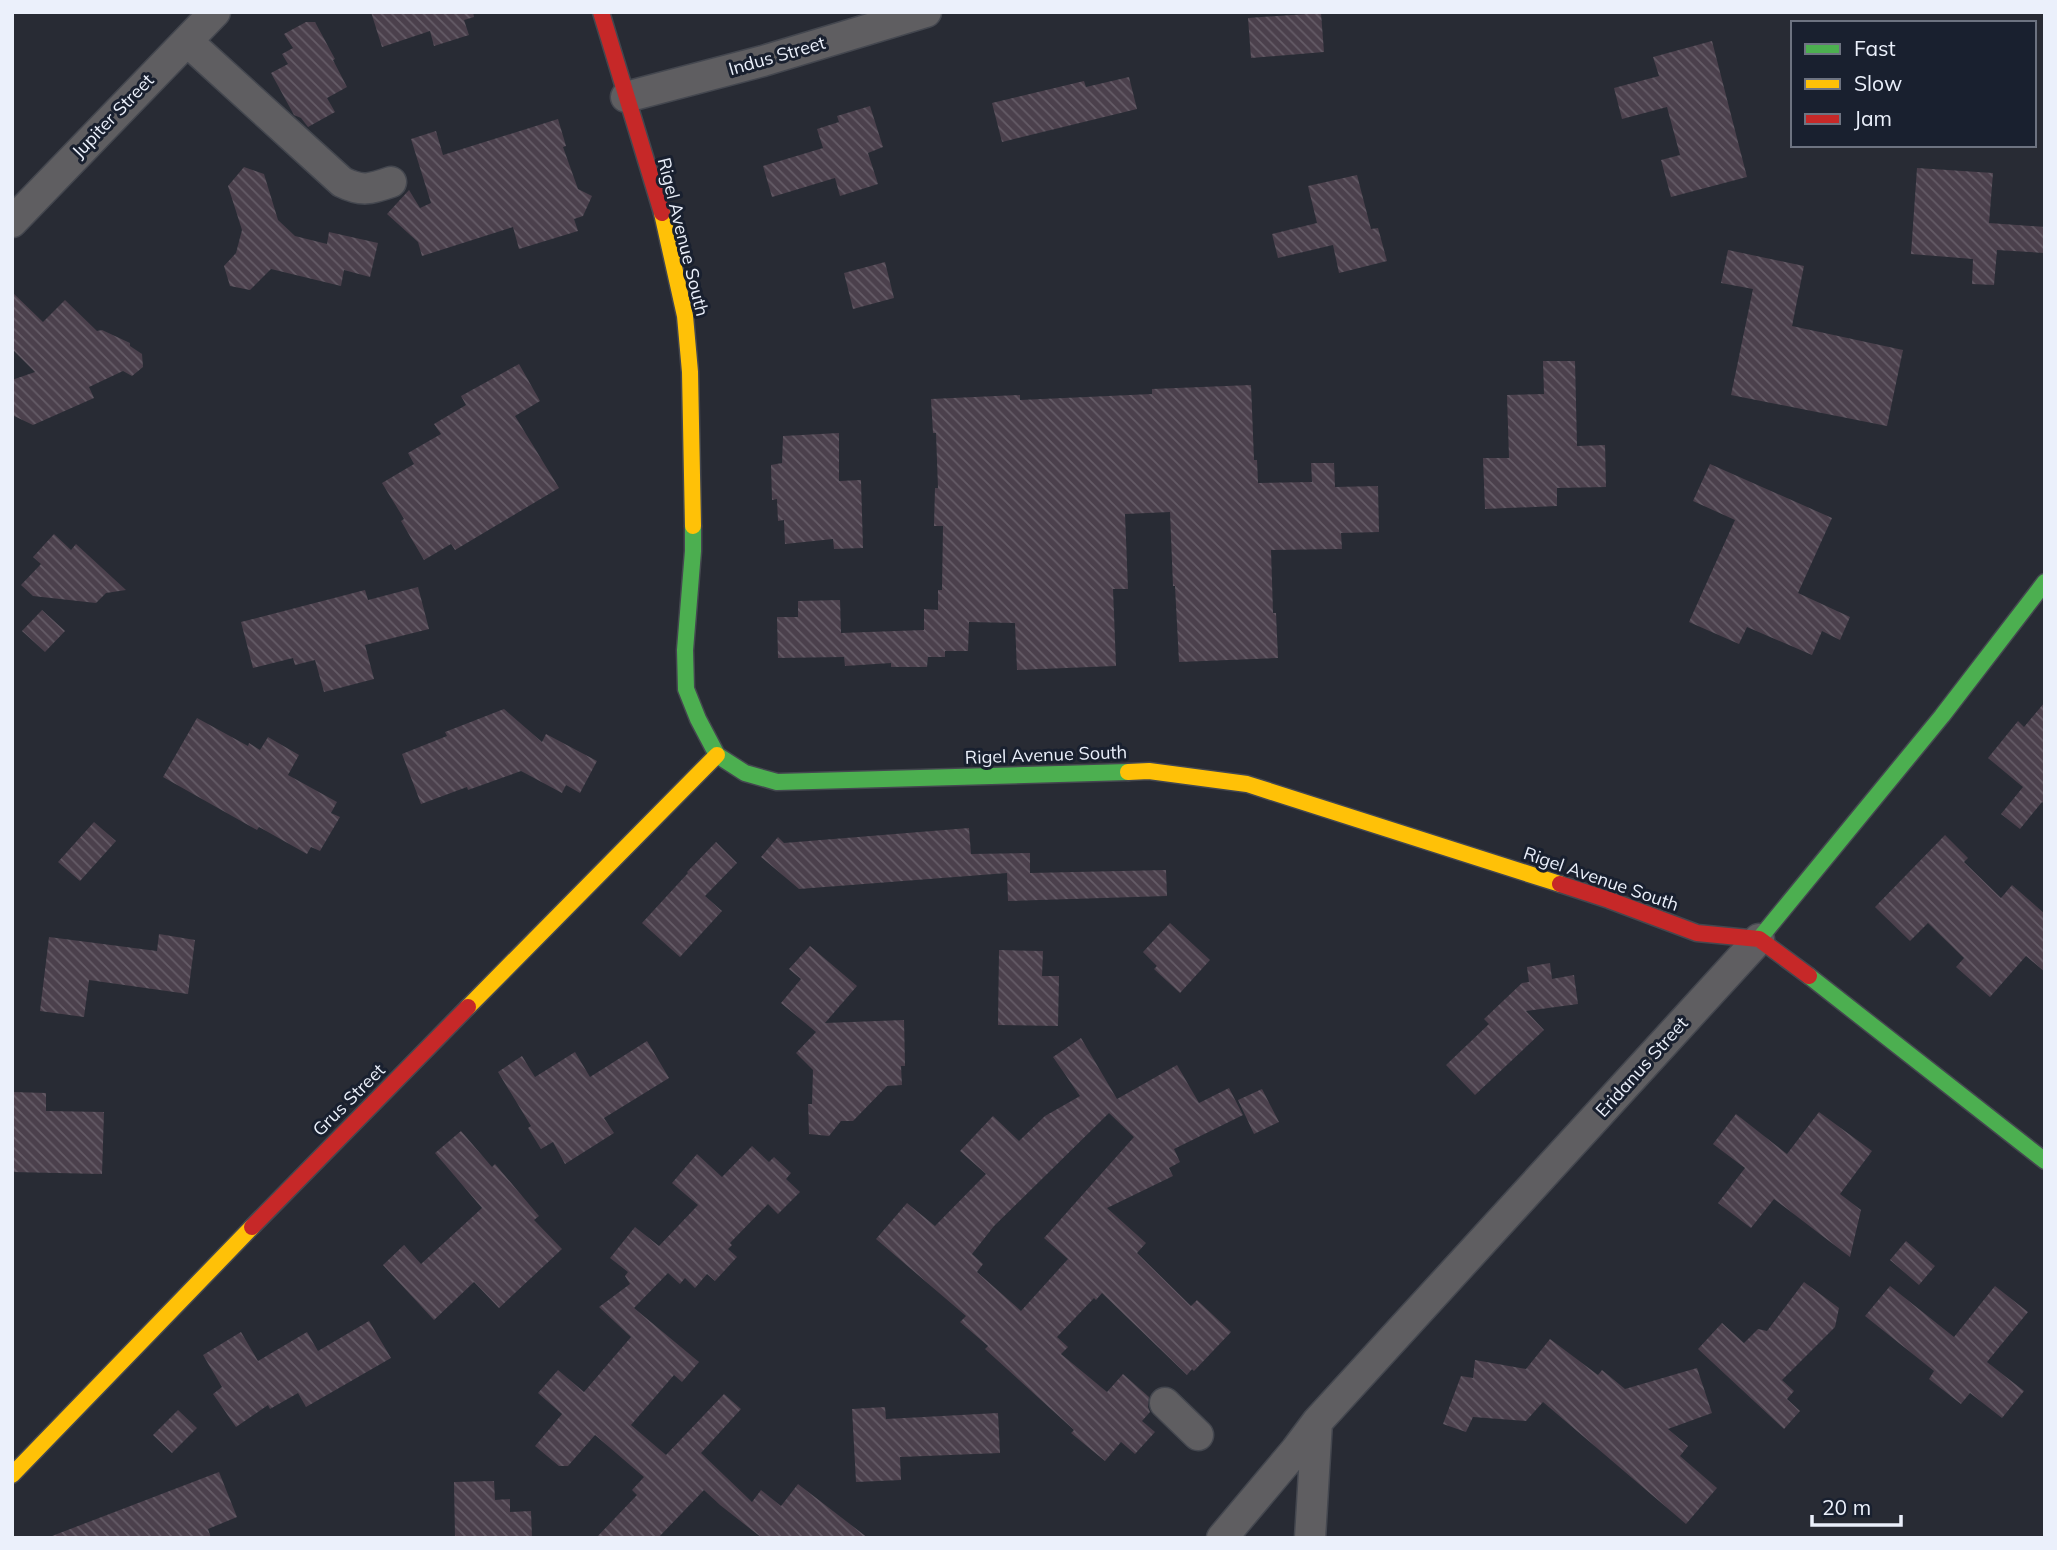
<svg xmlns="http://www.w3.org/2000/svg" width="2057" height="1550" viewBox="0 0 2057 1550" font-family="Mulish,sans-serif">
<defs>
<pattern id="building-back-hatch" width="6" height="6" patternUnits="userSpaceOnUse" patternTransform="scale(1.75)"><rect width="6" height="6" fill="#4b404c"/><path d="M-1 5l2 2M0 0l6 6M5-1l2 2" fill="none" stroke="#655c67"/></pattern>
</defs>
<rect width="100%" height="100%" fill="#282b34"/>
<path fill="url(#building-back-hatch)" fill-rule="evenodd" d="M371,12H473L474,17L464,20L469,35L434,46L430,31L382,47Z
M1321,13L1324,52L1251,58L1248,18Z
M306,22H315L335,59L333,60L347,87L327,98L335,112L308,127L301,118L294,115L271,73L288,64L282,54L293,48L284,34Z
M1712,41L1747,177L1671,197L1661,160L1680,155L1667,107L1622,119L1614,88L1659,76L1653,57Z
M1129,77L1137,109L1002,142L992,103L1084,81L1086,87Z
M870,106L883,147L868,153L878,184L840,196L835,178L772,197L763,166L823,148L817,129L839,122L837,116Z
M558,119L566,146L563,147L578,189L592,196L583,216L574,219L578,231L519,249L513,227L422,256L418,242L387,214L409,190L420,208L431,203L411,139L436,131L443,155Z
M244,167L264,174L278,220L295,236L327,244L329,232L378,243L370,277L344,270L341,286L271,269L250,290L230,286L224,266L236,253L242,230L228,186Z
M1917,168L1993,173L1989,223L2045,227V253L1997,250L1994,285L1972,284L1973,259L1911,254Z
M1357,175L1371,229L1378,228L1387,261L1339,273L1333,245L1278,258L1272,234L1317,223L1308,186Z
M1728,250L1804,266L1792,326L1903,350L1887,426L1731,395L1753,289L1721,283Z
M885,262L894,298L853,309L844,273Z
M12,292L43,322L65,300L97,331L102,330L130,343V346L142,354L143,367L132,376L123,371L89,387L94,398L33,425L12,415V380L35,372L12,349Z
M1543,361H1575L1577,446L1605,445L1606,487L1557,488V506L1485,509L1483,458H1509L1507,395L1544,394Z
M519,364L540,401L515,416L559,488L455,550L451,544L424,560L401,521L404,519L382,483L414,464L408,453L441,434L434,424L466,405L461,396Z
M1251,385L1254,460H1257L1258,483L1312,482L1311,463H1334L1335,487L1378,486L1379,532L1341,533L1342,549L1271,550L1273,613H1276L1278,658L1179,662L1175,586H1173L1170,512L1125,514L1128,589H1113L1116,666L1017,670L1015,623L969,622L968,651H945V657H928L927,667H891V663L845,666L844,657L778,658L777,617H798V601L840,600L841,633L924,630V609L938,610V590H942L943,526H934L935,488H938L936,433H933L931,399L1020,395V400L1152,394V389Z
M839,433V481L861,480L863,548L834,549L833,539L785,544L784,520L778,521L777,499L772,500L771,465L782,463L783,436Z
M1710,464L1832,518L1798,593L1850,617L1840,640L1822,631L1812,655L1747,627L1739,644L1689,622L1735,520L1693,501Z
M54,534L71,550L76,544L126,590L106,593L96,603L33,596L21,585L41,564L33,557Z
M418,587L429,629L365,645L374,679L324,692L315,660L295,665L293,658L253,668L241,622L365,590L368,600Z
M42,610L65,631L45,652L22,631Z
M2045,702V804L2042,802L2020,829L2001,814L2023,787L1988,758L2018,721L2024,727Z
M504,709L542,742L546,734L597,761L580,793L566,785L562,793L521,771L468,790L467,787L421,804L402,754L447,736L445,732Z
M197,718L248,746L249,743L260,750L268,737L299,755L288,775L337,802L331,813L340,817L320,851L311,847L307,854L259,827L257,830L163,777Z
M94,822L116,841L80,881L58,862Z
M969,828L971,854L1030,853V873L1166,870L1167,896L1008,901L1007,873L799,889L761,857L778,837L784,843Z
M1945,835L1968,858L1964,862L2001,898L2012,885L2045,914V972L2026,956L1990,997L1956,967L1964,958L1928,923L1910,941L1875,907Z
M716,842L737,863L705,896L722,911L680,957L642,923L688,873L687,872Z
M1170,923L1210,960L1180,993L1154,969L1157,966L1143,952Z
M159,934L195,940L188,994L89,980L84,1017L40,1011L49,937L157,951Z
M810,946L857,986L825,1023L904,1020L905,1066H901L902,1085L887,1086L853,1121H841L829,1136L809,1134L808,1104H812L813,1070L796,1053L816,1032L781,1003L801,979L789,969Z
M999,950L1043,951L1042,976H1059L1058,1026L998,1025Z
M1550,963L1552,979L1574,975L1578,1004L1526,1011L1544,1030L1475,1095L1446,1065L1489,1024L1484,1019L1522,983L1529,982L1527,967Z
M1081,1038L1117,1099L1177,1065L1199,1103L1229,1088L1243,1115L1174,1149L1180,1162L1169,1168L1173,1176L1107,1208L1146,1243L1137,1253L1191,1306L1197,1300L1231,1332L1194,1371L1192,1369L1187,1375L1102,1293L1096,1300L1094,1298L1057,1337L1068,1347L1061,1354L1107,1392L1123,1374L1149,1397L1148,1407L1150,1412L1142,1421L1155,1432L1135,1454L1121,1442L1105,1461L1071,1433L1074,1430L985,1349L988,1346L960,1322L966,1316L876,1239L907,1203L935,1226L986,1174L960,1151L993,1116L1019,1141L1045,1116L1080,1096L1053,1057ZM1109,1113L1134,1137L1044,1238L1068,1259L1021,1311L977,1272L983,1264L972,1254L994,1226Z
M647,1041L669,1078L604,1118L614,1133L565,1164L553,1142L541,1149L528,1128L531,1126L498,1072L522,1056L535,1077L575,1052L590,1077Z
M1262,1089L1279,1122L1254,1134L1238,1100Z
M12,1092L46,1093V1111L104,1112L102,1174L12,1172Z
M1819,1112L1872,1151L1840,1194L1861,1210L1850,1257L1774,1199L1751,1228L1718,1203L1745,1168L1713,1144L1736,1114L1787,1154Z
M461,1131L492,1167L495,1164L539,1216L534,1220L562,1249L499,1308L474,1282L434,1320L383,1265L404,1245L421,1264L482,1208L435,1153Z
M752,1146L769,1162L774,1157L791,1173L786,1179L800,1192L778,1214L768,1204L730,1243L732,1245L728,1249L737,1257L715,1281L707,1274L695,1288L685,1278L680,1284L668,1273L634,1308L699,1362L682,1382L674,1375L631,1425L666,1455L724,1394L741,1409L701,1453L752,1502L761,1490L781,1506L798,1484L868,1538H762L720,1505L704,1490L658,1538H596L637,1495L632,1490L644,1477L595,1435L568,1466H559L535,1446L562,1414L538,1393L558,1370L584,1392L631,1337L599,1307L630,1284L625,1276L628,1272L610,1258L635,1227L659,1246L698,1205L672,1183L697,1154L722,1177Z
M1906,1241L1935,1266L1919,1285L1890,1260Z
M1804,1282L1839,1308L1835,1327L1782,1380L1794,1391L1787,1399L1800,1411L1784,1429L1698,1349L1722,1323L1744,1343L1758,1329L1767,1331Z
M1890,1286L1954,1337L1995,1286L2028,1312L1987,1362L2024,1391L2002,1418L1970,1393L1961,1404L1929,1379L1934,1371L1865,1316Z
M369,1321L391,1358L306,1407L298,1393L270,1409L268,1405L236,1427L213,1394L222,1387L203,1355L241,1332L258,1361L307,1332L318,1351Z
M1550,1339L1598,1375L1602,1370L1625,1389L1697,1368L1712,1413L1668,1429L1688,1446L1680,1456L1717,1488L1686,1524L1543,1402L1526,1421L1473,1417L1466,1432L1443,1424L1461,1376L1473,1378L1475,1360L1526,1369Z
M885,1407L886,1419L998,1413L1000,1453L900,1457L901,1480L856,1482L852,1409Z
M178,1410L197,1428L172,1453L153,1435Z
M219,1472L237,1517L208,1529L211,1538H53L52,1536Z
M494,1481L495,1500L510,1499V1512L531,1511L532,1538H455L454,1482Z"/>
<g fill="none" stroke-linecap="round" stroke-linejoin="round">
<g stroke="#44474f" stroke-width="33">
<path id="street" d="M187,41L342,182C362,192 371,189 391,182
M626,97L763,61L926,12
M12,222L215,12
M1165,1403L1198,1435
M1222,1538L1296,1450L1317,1422L1759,939
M1310,1538L1317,1422"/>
</g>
<g stroke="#44474f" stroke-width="19">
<path id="fast" d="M693,526V551L685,650L686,689L698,719L717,755L745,773L777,782L1128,772
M1759,939L1942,716L2045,582
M1809,976L2045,1161"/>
</g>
<g stroke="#44474f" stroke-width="19">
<path id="slow" d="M662,213L685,316L690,372L693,526
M1128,772L1149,771L1247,784L1560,884
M468,1007L717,755
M12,1475L252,1227"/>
</g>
<g stroke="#44474f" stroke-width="19">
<path id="jam" d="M601,12L662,213
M1560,884L1609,900L1697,933L1759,939L1809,976
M252,1227L468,1007"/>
</g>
<use href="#street" stroke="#5f5e61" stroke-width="30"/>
<use href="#fast" stroke="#4caf50" stroke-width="16"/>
<use href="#slow" stroke="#ffc107" stroke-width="16"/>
<use href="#jam" stroke="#c62828" stroke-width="16"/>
</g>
<g text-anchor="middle" stroke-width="6" stroke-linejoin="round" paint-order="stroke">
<g font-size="18" fill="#ebf0fb" stroke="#19202f">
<text transform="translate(777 56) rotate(-16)" y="6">Indus Street</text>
<text transform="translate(113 116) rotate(-46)" y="6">Jupiter Street</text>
<text transform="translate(683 237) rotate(76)" y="6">Rigel Avenue South</text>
<text transform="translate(1046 755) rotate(-2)" y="6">Rigel Avenue South</text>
<text transform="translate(1601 879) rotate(19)" y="6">Rigel Avenue South</text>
<text transform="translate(1642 1067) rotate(-48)" y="6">Eridanus Street</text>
<text transform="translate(349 1100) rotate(-45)" y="6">Grus Street</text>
</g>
</g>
<rect width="2057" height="1550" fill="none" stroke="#ebf0fb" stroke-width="28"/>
<rect x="1791" y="21" width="245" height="126" fill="#19202f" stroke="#6d7381" stroke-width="2"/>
<rect x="1805" y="44" width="35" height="10" fill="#4caf50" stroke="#6d7381" stroke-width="2"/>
<text x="1854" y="56" font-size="21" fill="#ebf0fb">Fast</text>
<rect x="1805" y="79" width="35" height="10" fill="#ffc107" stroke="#6d7381" stroke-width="2"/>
<text x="1854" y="91" font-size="21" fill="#ebf0fb">Slow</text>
<rect x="1805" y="114" width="35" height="10" fill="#c62828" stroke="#6d7381" stroke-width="2"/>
<text x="1854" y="126" font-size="21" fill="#ebf0fb">Jam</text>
<path d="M1812 1515v10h89v-10" fill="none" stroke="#ebf0fb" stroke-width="3.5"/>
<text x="1822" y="1515" font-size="21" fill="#ebf0fb" stroke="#19202f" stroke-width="5" paint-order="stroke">20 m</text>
</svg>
